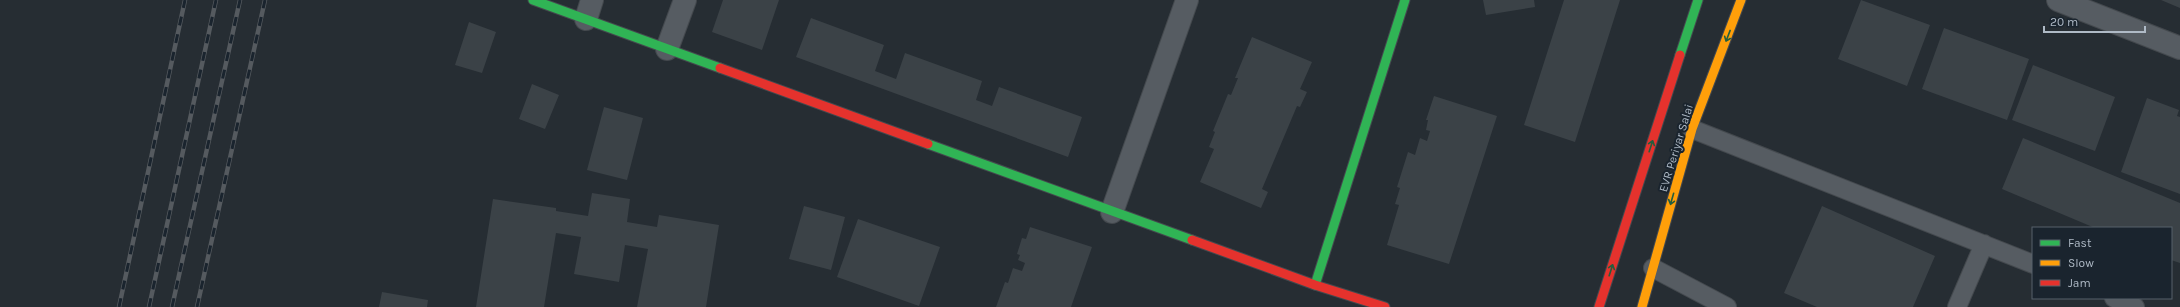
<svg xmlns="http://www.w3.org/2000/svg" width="2180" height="307" viewBox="0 0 2180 307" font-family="Karla,sans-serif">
<rect width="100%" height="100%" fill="#262d33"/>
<path fill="#3b4247" d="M723,0H779L762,50L712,32Z
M1483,0H1534L1535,7L1486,15Z
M1564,0H1620L1575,142L1524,125Z
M1861,0L1930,25L1907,86L1838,59Z
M2161,0H2180V8Z
M811,18L884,45L875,71L896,79L905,53L982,81L976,100L992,106L999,87L1082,117L1068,157L796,57Z
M469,22L496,32L482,73L455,65Z
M1944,28L2029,59L2007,120L1922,89Z
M1252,37L1312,62L1300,89L1307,92L1300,107L1297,106L1262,189L1268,192L1261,208L1200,182L1214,149L1209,147L1215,132L1213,131L1228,94L1231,95L1238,78H1235Z
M2033,65L2115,97L2095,151L2012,120Z
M532,84L559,95L545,129L519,119Z
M1434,96L1497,116L1449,264L1387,245L1399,205L1395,204L1400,188L1397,187L1408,152L1415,155L1420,138L1427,141L1430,131L1426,130L1428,120H1426Z
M2147,98L2179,110L2177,116L2180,117V194L2121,172Z
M604,107L643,118L627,180L587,170Z
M2023,138L2180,203V263L2171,260V228H2095L2002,189Z
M592,193L630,199L627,222L657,227L659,215L719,225L706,307H637L648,249L625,245L619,282L574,274L581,237L556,233L544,307H476L493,199L556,208V211L588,216Z
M804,206L845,217L831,270L789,259Z
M1822,206L1935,256L1913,307H1817L1784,293Z
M858,219L940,247L919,306L837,277Z
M1030,227L1092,247L1071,307H996L1005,282L1008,283L1013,268L1022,271L1025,263L1018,260L1020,255L1017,254L1022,238L1026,239Z
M382,292L428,300L427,307H379Z"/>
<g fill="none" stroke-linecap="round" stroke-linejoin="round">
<g stroke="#44494e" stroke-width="20">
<path id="lane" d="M1692,129L2033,264
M1653,268L1727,307
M2114,298L2135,307
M1957,307L1984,244"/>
</g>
<g stroke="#44494e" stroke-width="24">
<path id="street" d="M2058,0L2180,48
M586,19L592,0
M667,49L685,0
M1112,212L1187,0"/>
</g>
<g stroke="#44494e" stroke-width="11">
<path id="fast" d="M533,0L720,68
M1680,55L1698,0
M928,144L1192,240
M1315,285L1405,0"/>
</g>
<g stroke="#44494e" stroke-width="11">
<path id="slow" d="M1642,307L1692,129L1741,0"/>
</g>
<g stroke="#44494e" stroke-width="11">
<path id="jam" d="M720,68L928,144
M1192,240L1315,285L1385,307
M1599,307L1680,55"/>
</g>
<use href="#lane" stroke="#565c62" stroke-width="18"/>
<use href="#street" stroke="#565c62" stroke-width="22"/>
<use href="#fast" stroke="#30b455" stroke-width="9"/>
<use href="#slow" stroke="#ff9f0a" stroke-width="9"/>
<use href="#jam" stroke="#e5322d" stroke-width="9"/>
<g stroke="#555a5f" stroke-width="4.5">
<path id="rail" d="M119,307L185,0
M149,307L216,0
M172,307L240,0
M197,307L265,0"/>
</g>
<use href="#rail" stroke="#1a242e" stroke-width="3" stroke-dasharray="9" stroke-linecap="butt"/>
</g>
<defs><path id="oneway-shaft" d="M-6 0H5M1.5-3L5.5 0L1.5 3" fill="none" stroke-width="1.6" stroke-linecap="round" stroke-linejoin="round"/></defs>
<g stroke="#235e3e">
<use href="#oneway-shaft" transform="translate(1728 36) rotate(111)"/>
<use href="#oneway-shaft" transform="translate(1651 146) rotate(-72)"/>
<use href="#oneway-shaft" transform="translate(1672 199) rotate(106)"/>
<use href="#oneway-shaft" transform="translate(1611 270) rotate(-72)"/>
</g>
<g text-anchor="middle" stroke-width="4" stroke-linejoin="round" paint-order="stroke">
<g font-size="12" fill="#afbac6" stroke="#1a242e">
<text transform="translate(1676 148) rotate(-73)" y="4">EVR Periyar Salai</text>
</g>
</g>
<rect x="2032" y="227" width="140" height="72" fill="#1a242e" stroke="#56606b"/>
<rect x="2040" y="240" width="20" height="6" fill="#30b455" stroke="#56606b"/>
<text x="2068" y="247" font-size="12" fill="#afbac6">Fast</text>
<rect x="2040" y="260" width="20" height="6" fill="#ff9f0a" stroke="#56606b"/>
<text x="2068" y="267" font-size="12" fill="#afbac6">Slow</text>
<rect x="2040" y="280" width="20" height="6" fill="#e5322d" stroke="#56606b"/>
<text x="2068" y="287" font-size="12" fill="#afbac6">Jam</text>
<path d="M2044 26v6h101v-6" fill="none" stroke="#afbac6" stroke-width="2"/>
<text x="2050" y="26" font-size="12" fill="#afbac6" stroke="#1a242e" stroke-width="3" paint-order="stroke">20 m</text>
</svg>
